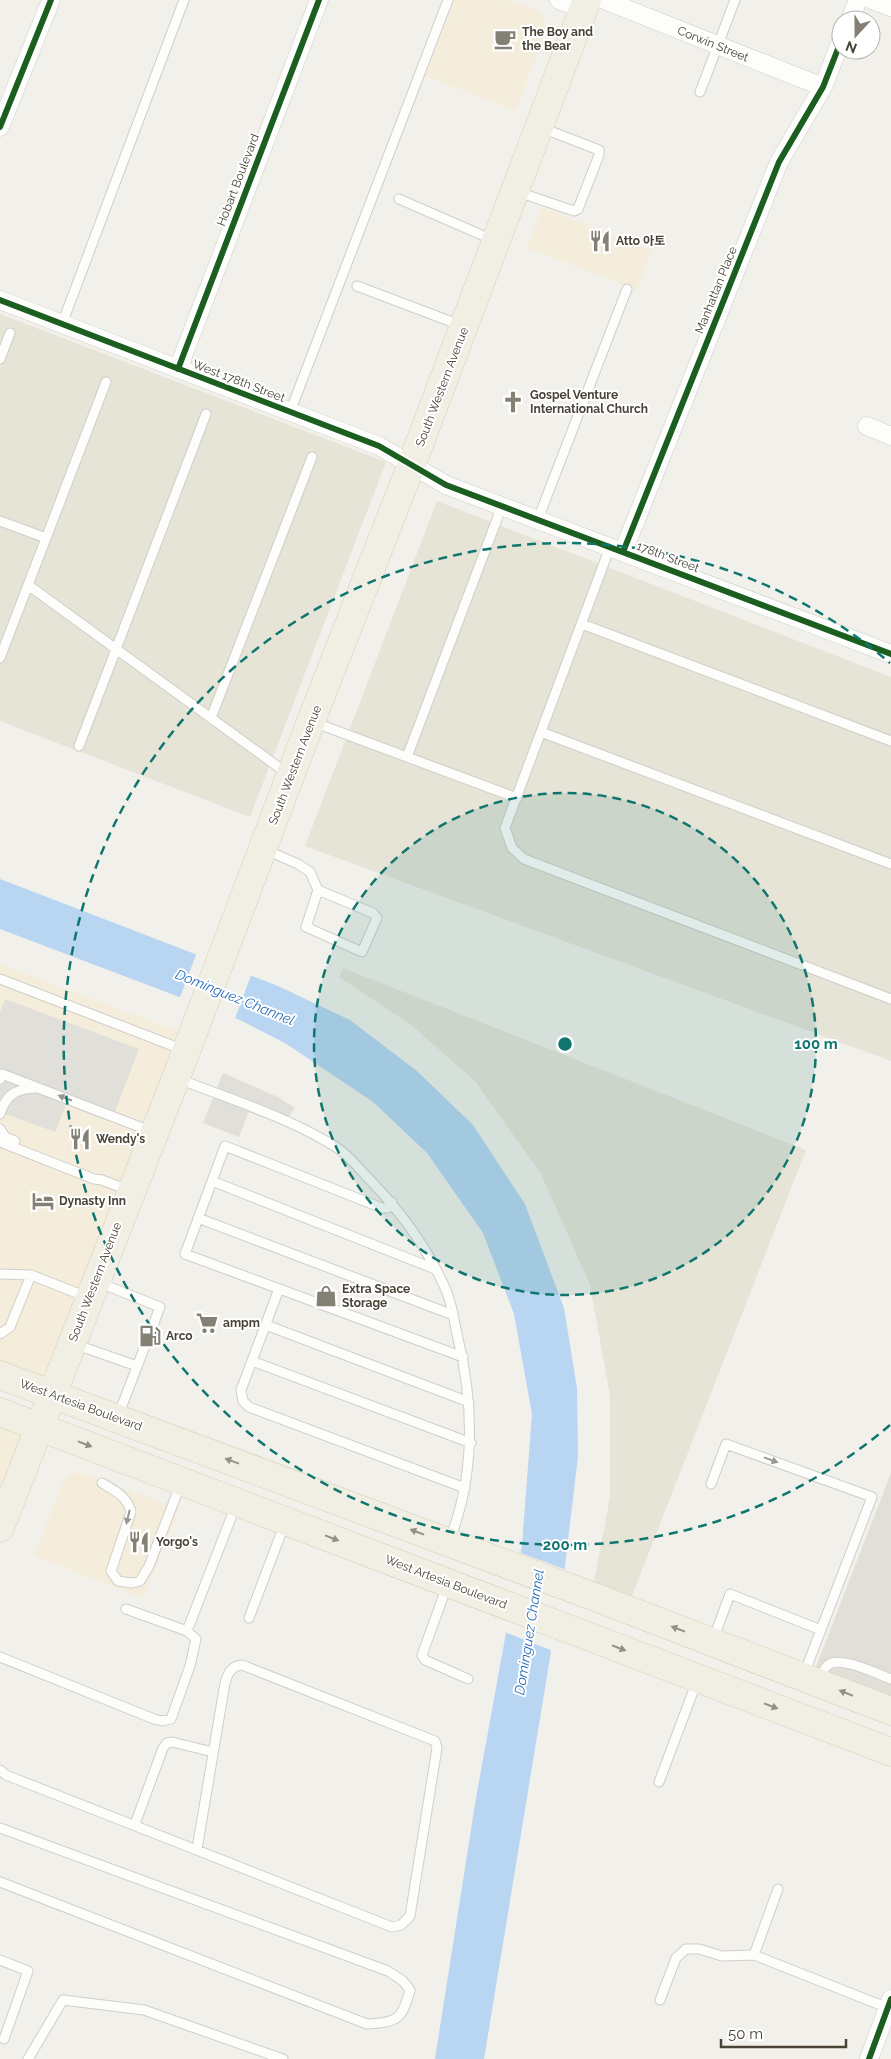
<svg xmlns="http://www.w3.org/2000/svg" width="891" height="2059" viewBox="0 0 891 2059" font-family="Raleway,'Noto Sans KR',sans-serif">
<rect width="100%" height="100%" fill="#f2f0ea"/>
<path fill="#e6e3d7" d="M0,314L386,462L250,817L0,721Z
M437,501L891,677V1061L305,846Z
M343,968L806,1150L628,1606L592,1593L610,1497V1395L590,1285L541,1174L475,1081L411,1025L339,977Z"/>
<path fill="#f5eddc" d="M455,0H509L538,11L544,19L545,32L516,111L425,76Z
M542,207L651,250L637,290L527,248Z
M0,964L185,1034L48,1388L0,1369Z
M0,1422L25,1432L0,1498Z
M73,1473L84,1474L180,1509L143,1598L34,1556L63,1481Z"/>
<path fill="#e2dfd8" d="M891,1473V1708L812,1677Z"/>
<path fill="#e1dfda" d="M5,999L139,1049L111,1122L66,1105L55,1132L0,1112V1012Z
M223,1073L278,1097L295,1108L283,1125L249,1112L239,1137L203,1123Z"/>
<path fill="#b8d5f2" d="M0,879L278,986L350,1020L417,1071L473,1125L525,1204L564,1308L577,1388L578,1456L565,1566L484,2059H435L476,1798L522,1545L532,1414L514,1314L483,1233L427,1153L373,1102L285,1043L240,1020L0,929Z"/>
<path fill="#f2f0ea" d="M197,952L252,973L234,1021L179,1000Z
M518,1552L567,1570L553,1651L505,1632Z"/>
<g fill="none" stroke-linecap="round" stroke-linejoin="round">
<g stroke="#d0cec8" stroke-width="11">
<path id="lane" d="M700,92L735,0
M518,192L574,211L578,209L599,155V150L542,128
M399,199L493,240
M357,286L460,325
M62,324L184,0
M0,359L10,333
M290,412L448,0
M538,519L627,289
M0,521L46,538
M610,547L505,828L512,848L524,859L891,999
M28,585L288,774
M582,624L891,741
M0,658L106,382
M211,718L312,457
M313,722L517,798
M541,732L891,864
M79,746L206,414
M407,757L502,506
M266,850L298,864L310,872L318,890L306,927L362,952L377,918L373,913L318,890
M0,979L184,1050
M0,1079L2,1074L153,1132
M179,1079C232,1100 288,1117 336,1147C349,1155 360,1170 371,1181C402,1213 428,1249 446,1290C452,1304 454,1320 457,1334C474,1403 476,1472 450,1539
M0,1114C6,1095 15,1089 35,1088
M0,1129L5,1137L15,1141
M0,1142L94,1179L102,1180L128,1190
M212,1181L435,1269
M392,1202L388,1208H382L225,1146L185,1254L463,1357
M198,1218L453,1315
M0,1274L31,1275L87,1297
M100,1283L160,1307L118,1416
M279,1289L241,1390L243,1401L249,1407L465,1488
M266,1325L469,1402
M0,1334L10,1327L31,1275
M74,1344L137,1366
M252,1361L471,1443
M102,1483C115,1491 127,1496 131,1512L111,1571L118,1581L132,1583L140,1581L149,1566L181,1483
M711,1484L726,1444L872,1497L804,1674
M447,1586L422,1655L425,1660L468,1679
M249,1618L285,1523
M187,1631L236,1505
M713,1640L730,1594L821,1630
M0,1657L154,1719L162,1721L171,1719L190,1666L196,1639L187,1631L126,1609
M819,1680C822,1676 823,1669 827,1666C838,1654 877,1674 891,1679
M0,1770L6,1775L392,1927L401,1925L410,1916L437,1748L435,1741L242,1665C231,1666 228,1673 225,1683L197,1849
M659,1782L697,1681
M135,1824L163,1748L167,1743L172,1742L213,1752
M0,1828L388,1971L403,1981L410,1990C402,2020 398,2022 367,2024L0,1882
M778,1889L754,1955L888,2008
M0,1960L28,1971L4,2039
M660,2000L676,1958L686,1949H699L722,1956L754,1955
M28,2059L63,2000L144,2010L283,2059"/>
</g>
<g stroke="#d0cec8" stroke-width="19">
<path id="street" d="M559,0L583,9
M604,0L823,87
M872,0L891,7
M850,20L858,0
M0,127L51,0
M0,300L379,446L446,485L891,654
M178,369L319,0
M867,426L891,436
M623,552L779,162L823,87L841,41
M869,2059L891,1999"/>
</g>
<g stroke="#d5cfb6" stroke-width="29">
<path id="primary" d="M0,1375L600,1599L891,1711
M0,1412L891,1752
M0,1528L176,1078L311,721L411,466L587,0"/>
</g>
<use href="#lane" stroke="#fdfdfc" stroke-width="9"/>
<use href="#street" stroke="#fdfdfc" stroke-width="18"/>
<use href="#primary" stroke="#f1efe4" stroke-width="28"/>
<g stroke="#fff" stroke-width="9">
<path id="cycleway" d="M0,127L51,0
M0,300L379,446L446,485L891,654
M178,369L319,0
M623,552L779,162L823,87L841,41
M869,2059L891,1999"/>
</g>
<use href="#cycleway" stroke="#1b5e20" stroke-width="6"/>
</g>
<defs><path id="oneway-solid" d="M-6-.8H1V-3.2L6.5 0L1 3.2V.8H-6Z" transform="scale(1.25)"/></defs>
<g fill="#99978f">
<use href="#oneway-solid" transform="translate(65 1098) rotate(-159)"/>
<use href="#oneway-solid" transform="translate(771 1460) rotate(20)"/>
<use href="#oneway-solid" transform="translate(128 1517) rotate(103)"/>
</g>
<g fill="#949084">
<use href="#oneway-solid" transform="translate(85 1444) rotate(21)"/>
<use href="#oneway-solid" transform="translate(232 1461) rotate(-160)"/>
<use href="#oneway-solid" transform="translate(417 1532) rotate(-159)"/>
<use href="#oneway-solid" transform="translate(332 1538) rotate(21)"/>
<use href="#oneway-solid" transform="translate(678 1629) rotate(-159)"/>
<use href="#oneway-solid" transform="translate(619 1648) rotate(21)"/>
<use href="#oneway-solid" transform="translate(846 1693) rotate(-158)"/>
<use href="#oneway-solid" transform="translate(771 1706) rotate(21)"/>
</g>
<circle cx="565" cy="1044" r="251" fill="#0f766e" fill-opacity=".12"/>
<g fill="none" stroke="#0f766e" stroke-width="2.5" stroke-dasharray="9 6">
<circle cx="565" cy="1044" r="251"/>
<path d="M890 1425A501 501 0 1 1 890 663"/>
</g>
<defs>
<g id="cafe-bare" transform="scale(1.725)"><path d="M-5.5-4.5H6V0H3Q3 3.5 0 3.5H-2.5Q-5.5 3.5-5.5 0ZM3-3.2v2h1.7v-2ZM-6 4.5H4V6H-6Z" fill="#848074" stroke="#fff" stroke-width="2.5" paint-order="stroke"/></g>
<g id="restaurant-bare" transform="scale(1.725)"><path d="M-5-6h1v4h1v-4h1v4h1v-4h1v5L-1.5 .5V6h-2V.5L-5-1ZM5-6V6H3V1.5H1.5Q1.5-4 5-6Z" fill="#848074" stroke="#fff" stroke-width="2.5" paint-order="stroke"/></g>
<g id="church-bare" transform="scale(1.725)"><path d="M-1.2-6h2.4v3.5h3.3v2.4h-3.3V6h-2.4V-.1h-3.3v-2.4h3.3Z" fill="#848074" stroke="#fff" stroke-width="2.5" paint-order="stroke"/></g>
<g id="hotel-bare" transform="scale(1.725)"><path d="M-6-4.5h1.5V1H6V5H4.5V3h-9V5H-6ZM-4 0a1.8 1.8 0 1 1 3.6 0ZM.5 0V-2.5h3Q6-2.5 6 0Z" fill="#848074" stroke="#fff" stroke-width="2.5" paint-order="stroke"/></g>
<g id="shop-bare" transform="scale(1.725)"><path d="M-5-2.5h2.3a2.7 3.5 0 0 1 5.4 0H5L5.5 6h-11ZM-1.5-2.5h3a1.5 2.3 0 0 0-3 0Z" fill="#848074" stroke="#fff" stroke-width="2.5" paint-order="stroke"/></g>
<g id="supermarket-bare" transform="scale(1.725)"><path d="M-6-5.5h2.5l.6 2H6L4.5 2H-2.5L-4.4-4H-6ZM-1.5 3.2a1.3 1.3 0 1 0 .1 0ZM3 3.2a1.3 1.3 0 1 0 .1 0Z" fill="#848074" stroke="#fff" stroke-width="2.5" paint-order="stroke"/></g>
<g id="fuel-bare" transform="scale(1.725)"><path d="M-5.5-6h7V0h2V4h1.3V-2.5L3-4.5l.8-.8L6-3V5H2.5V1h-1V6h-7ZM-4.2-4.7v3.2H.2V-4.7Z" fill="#848074" stroke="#fff" stroke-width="2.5" paint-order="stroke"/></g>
</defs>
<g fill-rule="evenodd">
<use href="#cafe-bare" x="505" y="39"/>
<use href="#restaurant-bare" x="600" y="241"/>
<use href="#church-bare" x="513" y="402"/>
<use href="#restaurant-bare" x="80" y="1139"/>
<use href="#hotel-bare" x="43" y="1201"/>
<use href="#shop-bare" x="326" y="1296"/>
<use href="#supermarket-bare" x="207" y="1323"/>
<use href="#fuel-bare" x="150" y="1336"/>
<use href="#restaurant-bare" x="139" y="1542"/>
</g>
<g text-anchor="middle" stroke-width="4" stroke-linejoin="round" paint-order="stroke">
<g font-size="12" font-weight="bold" fill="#484335" stroke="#fff" text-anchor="start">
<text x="522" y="36">The Boy and<tspan x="522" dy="14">the Bear</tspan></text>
<text x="616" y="245">Atto 아토</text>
<text x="530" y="399">Gospel Venture<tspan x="530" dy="14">International Church</tspan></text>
<text x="96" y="1143">Wendy's</text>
<text x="59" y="1205">Dynasty Inn</text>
<text x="342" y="1293">Extra Space<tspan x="342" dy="14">Storage</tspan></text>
<text x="223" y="1327">ampm</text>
<text x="166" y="1340">Arco</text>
<text x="156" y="1546">Yorgo's</text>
</g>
<g font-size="12" fill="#484335" stroke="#fff">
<text transform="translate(713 44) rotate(22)" y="4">Corwin Street</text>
<text transform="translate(238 180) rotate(-69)" y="4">Hobart Boulevard</text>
<text transform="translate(716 290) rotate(-68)" y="4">Manhattan Place</text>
<text transform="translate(239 381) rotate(21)" y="4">West 178th Street</text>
<text transform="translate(442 387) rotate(-69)" y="4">South Western Avenue</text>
<text transform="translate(668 557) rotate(21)" y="4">178th Street</text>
<text transform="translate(295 765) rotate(-69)" y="4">South Western Avenue</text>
<text transform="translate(95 1282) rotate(-69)" y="4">South Western Avenue</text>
<text transform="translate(81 1405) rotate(20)" y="4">West Artesia Boulevard</text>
<text transform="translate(446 1582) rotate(21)" y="4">West Artesia Boulevard</text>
</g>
<g font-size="14" font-style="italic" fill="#266ebc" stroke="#fff">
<text transform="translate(235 997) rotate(22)" y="5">Dominguez Channel</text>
<text transform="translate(529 1632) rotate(-81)" y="5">Dominguez Channel</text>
</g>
</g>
<circle cx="565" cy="1044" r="8" fill="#0f766e" stroke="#fff" stroke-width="2.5"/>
<g font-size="15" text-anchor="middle" font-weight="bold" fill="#0f766e" stroke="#fff" stroke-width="4" stroke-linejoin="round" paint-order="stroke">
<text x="816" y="1049">100 m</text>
<text x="565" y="1550">200 m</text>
</g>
<g transform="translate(856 35) rotate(201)"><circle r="24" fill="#ffffff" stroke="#b6b4ae"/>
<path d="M0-4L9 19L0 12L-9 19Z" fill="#848074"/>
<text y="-8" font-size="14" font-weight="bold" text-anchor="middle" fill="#484335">N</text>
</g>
<path d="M721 2039v8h125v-8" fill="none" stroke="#484335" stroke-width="2.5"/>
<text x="728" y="2039" font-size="15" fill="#484335" stroke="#ffffff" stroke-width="4" paint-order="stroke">50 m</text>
</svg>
